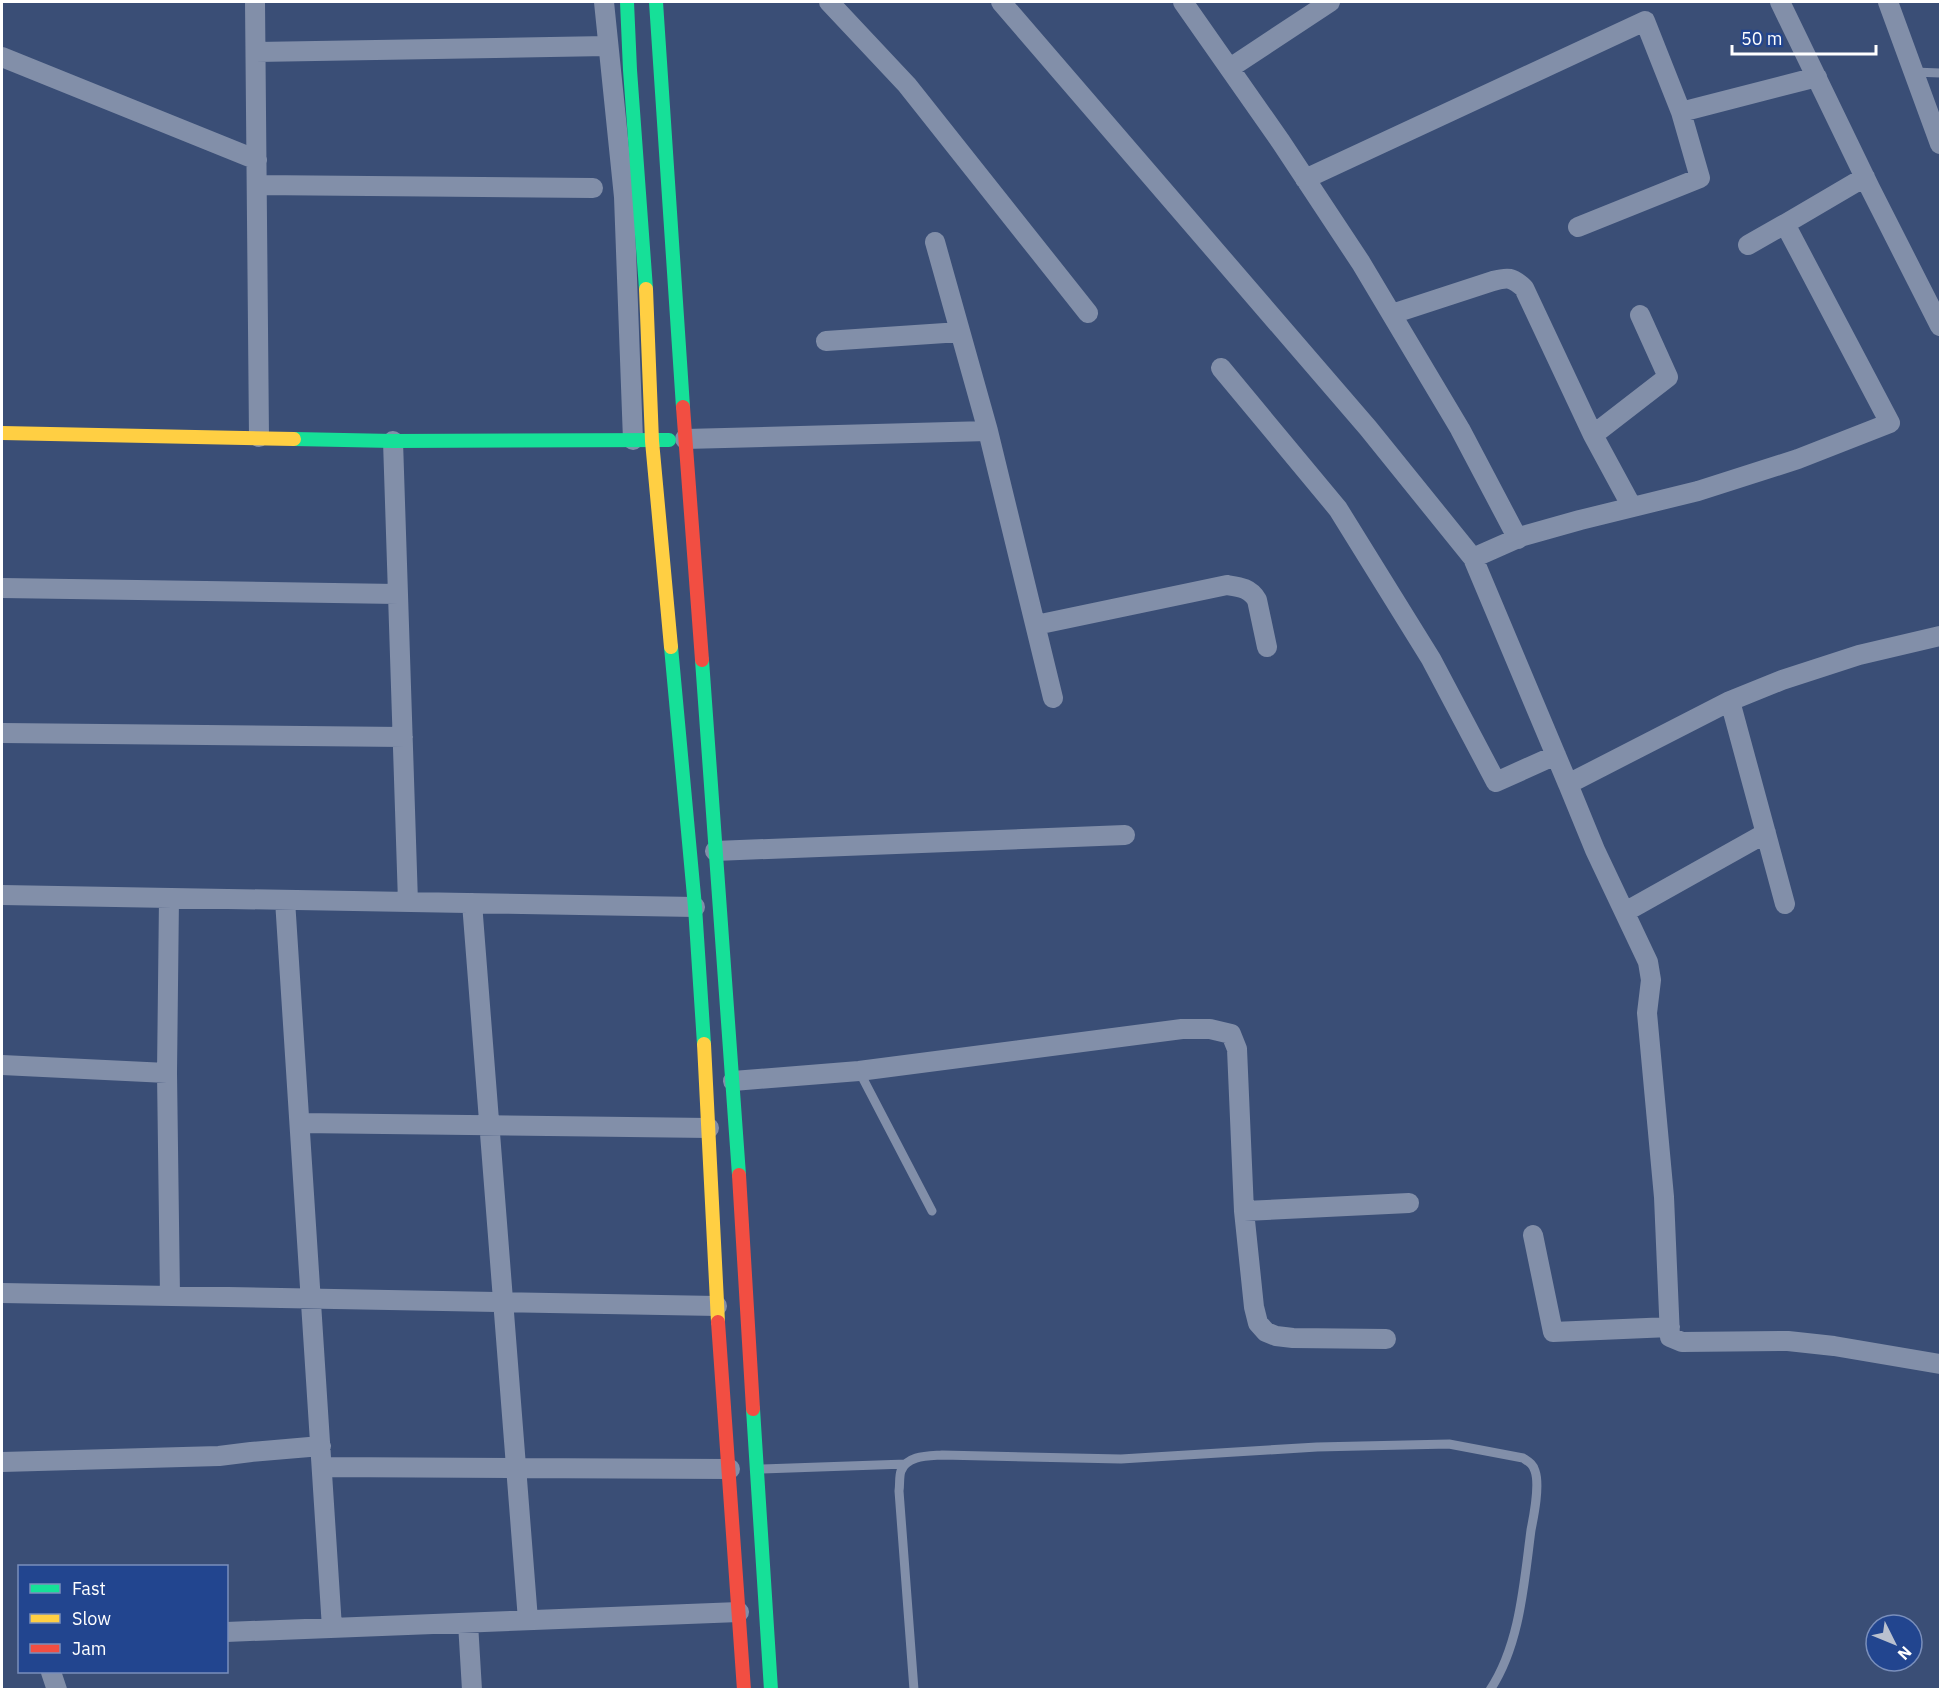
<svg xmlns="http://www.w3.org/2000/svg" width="1942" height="1691" viewBox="0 0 1942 1691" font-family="'IBM Plex Sans',sans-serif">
<rect width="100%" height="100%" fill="#3a4e76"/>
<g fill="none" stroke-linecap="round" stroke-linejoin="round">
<path stroke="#828fa9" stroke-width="9" d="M1914,72L1940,73
M859,1071L932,1211
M759,1469L906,1464
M914,1690L899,1491C900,1485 899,1476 901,1471C907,1455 929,1456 942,1455L1121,1459L1317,1447L1449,1444L1523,1458C1529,1462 1533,1464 1535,1471C1540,1485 1534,1515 1531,1530C1524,1583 1520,1645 1490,1690"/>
<path stroke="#828fa9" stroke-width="20" d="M255,2L259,437
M604,2L624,197L633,440
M829,2L907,85L1088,313
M1001,2L1368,428L1473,558
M1183,2L1281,142L1361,263L1460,429L1518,539
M1780,2L1870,188L1940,326
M1888,2L1940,144
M256,52L607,46
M2,57L257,160
M1230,68L1330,2
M1865,177L1785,224L1890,423L1798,459L1698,491L1580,520L1523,536L1473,558L1568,784L1730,701L1782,680L1859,655L1940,636
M1305,179L1645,21L1681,112
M257,185L593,188
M1578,227L1700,178L1681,112L1817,77
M935,242L988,431
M1748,245L1785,224
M1392,314L1493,281C1508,277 1512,277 1524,288L1593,435
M826,341L960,332
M1221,368L1338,509L1431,659L1496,782L1556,755
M685,439L988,431L1053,698
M393,441L408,902
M1632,507L1593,435L1668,377L1640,315
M2,588L397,594
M1036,625L1227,585C1240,587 1250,588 1257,600L1267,647
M1730,701L1785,904
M2,733L403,737
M1568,784L1595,850L1648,962L1651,980L1647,1013L1664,1197L1670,1337L1682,1342L1788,1341L1834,1346L1940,1364
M715,851L1125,835
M2,895L695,907
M169,898L167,1073L170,1296
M285,900L332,1628
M472,903L528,1620
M1625,912L1766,833
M2,1065L167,1073
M733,1081L859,1071L1182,1029H1210L1231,1034L1237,1049L1244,1211L1254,1307L1258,1323L1266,1332L1276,1336L1293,1338L1386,1339
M300,1123L709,1128
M1244,1211L1409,1203
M1533,1235L1553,1332L1670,1327
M2,1293L717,1306
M2,1462L219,1456L251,1452L321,1446
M322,1467L730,1469
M468,1623L472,1690
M226,1632L739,1612
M51,1672L57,1690"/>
<path stroke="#16e098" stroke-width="14" d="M627,2L630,70L646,289
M656,2L683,407
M294,439L393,441L669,440
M671,647L695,907L704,1044
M702,660L739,1175
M753,1409L771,1690"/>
<path stroke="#ffcf43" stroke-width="14" d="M646,289L652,441L671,647
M2,433L294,439
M704,1044L718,1322"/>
<path stroke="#f24e42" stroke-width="14" d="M683,407L702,660
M739,1175L753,1409
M718,1322L744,1690"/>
</g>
<rect width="1942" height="1691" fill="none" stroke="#ffffff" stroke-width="6"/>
<rect x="18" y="1565" width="210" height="108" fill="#22458f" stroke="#7a8fbc" stroke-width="1.5"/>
<rect x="30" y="1584" width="30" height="9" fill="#16e098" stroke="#7a8fbc" stroke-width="1.5"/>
<text x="72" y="1595" font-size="18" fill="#ffffff">Fast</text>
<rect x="30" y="1614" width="30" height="9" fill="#ffcf43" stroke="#7a8fbc" stroke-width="1.5"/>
<text x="72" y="1625" font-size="18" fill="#ffffff">Slow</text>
<rect x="30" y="1644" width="30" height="9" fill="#f24e42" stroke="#7a8fbc" stroke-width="1.5"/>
<text x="72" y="1655" font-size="18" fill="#ffffff">Jam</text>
<g transform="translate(1894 1643) rotate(133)"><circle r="28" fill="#22458f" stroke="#7a8fbc" stroke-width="1.5"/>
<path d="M0-4.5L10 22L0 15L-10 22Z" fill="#bac1cf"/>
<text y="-9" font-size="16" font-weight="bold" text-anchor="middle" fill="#ffffff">N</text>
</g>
<path d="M1732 45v9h144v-9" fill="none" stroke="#ffffff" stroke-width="3"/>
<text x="1741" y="45" font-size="18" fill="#ffffff" stroke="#22458f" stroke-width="4.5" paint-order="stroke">50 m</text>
</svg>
